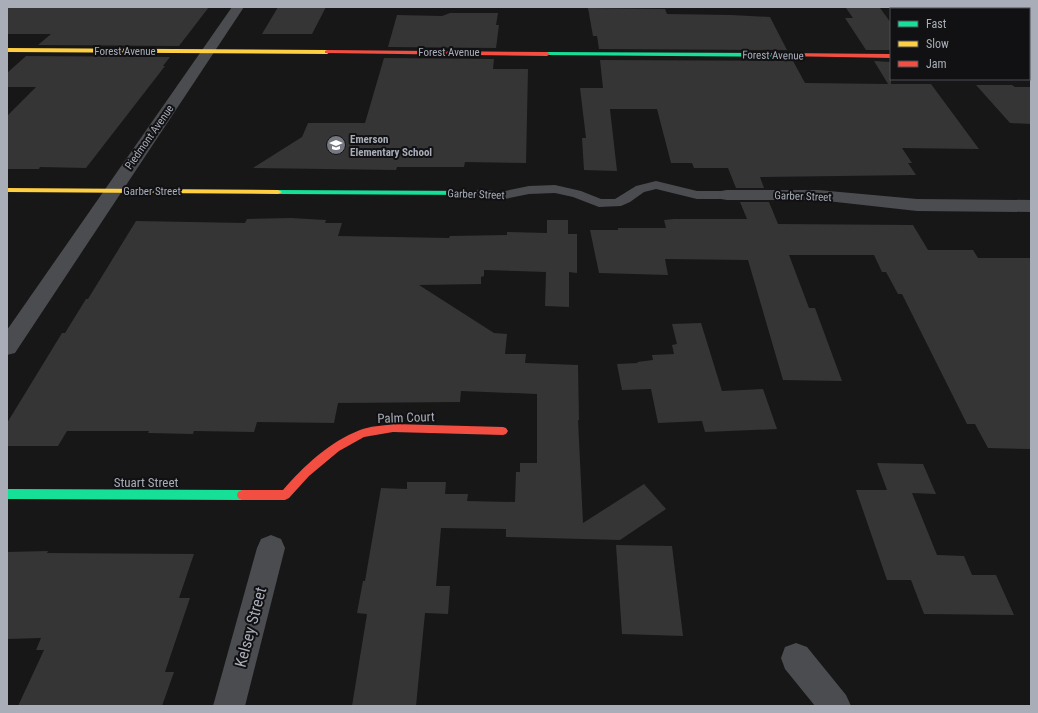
<svg xmlns="http://www.w3.org/2000/svg" width="1038" height="713" viewBox="0 0 1038 713" font-family="'Roboto Condensed',sans-serif">
<rect width="100%" height="100%" fill="#171717"/>
<path fill="#353536" d="M7,7H209L179,46L38,45L51,34H7Z
M278,7H326L312,34H262Z
M588,8L665,9L667,14L731,15L770,17L787,50L599,49L597,36H593Z
M846,8H880L891,23V50H866L845,18H853Z
M450,13H498L496,25H499L496,48L388,47L397,15L442,16Z
M26,56L170,57L163,66H165L86,168L40,167L39,169H7V116L36,87H7V73Z
M384,58L494,59L493,69H528L526,163L465,162L464,167H397L396,170L253,168L302,137L308,123H365Z
M600,60L793,61L805,83L888,84L874,61L891,62V84H931L979,149L902,148L912,163H908L916,175L760,177L764,188H736L728,168H694L692,163H671L657,109H610L617,171L584,170L582,138H586L580,88H603Z
M976,85H1012L1015,87H1031V124L1010,123Z
M740,202H769L778,224L913,225L928,250H973L978,258H1031V449L988,448L975,424H967L902,294H898L886,272H882L874,255H789L809,308H815L842,381L783,380L748,260L665,259L668,275L599,273L590,230H618V228H666L664,220L674,219H747Z
M291,218L326,220L325,223H342L338,236L449,238L450,236L507,235V232L547,233V220H568V234H577V273L569,272V307L545,306L546,272L484,270V276L481,277V284L419,285L494,333L507,334L505,354H526L525,363L578,365L579,420H578L583,523L644,484L666,509L620,540L506,537V529L441,528L436,586H450L448,614L425,613L416,706H352L367,614L357,613L363,581H365L381,488L407,489V482H446L445,494H468L467,501L515,502L516,472H520V463H537V394L461,391L460,402L338,403L334,423L257,422L254,432L194,431L193,434L148,433L149,431H67L58,446H7V423L62,333H65L86,299H88L136,221L245,223L247,219Z
M701,323L722,391L763,389L777,429L705,432L702,421L658,423L651,389L622,390L617,364L638,363L637,362L653,360L652,355L674,354L672,345L677,344L672,324Z
M877,463L923,464L936,494L912,493L937,555L964,556L972,575H996L1014,615L924,614L911,580H887L856,490H887Z
M616,545L672,546L683,636L622,634Z
M48,551L47,553L194,554L179,598H190L165,672H174L162,706H18L44,650H36L41,638L7,639V552Z"/>
<g fill="none" stroke-linecap="round" stroke-linejoin="round">
<path fill="#4b4c50" fill-rule="evenodd" d="M656,181L697,191H727L731,192L733,195L731,198L727,199H697L656,189L644,192L630,202L621,206L599,207L573,197L555,193L529,194L500,200L477,196L475,193L477,190L481,189L500,192L529,186L555,185L581,191L601,199H615L636,186Z"/>
<path fill="#4b4c50" fill-rule="evenodd" d="M232,7H244L15,353L7,355V330Z
M1029,54H1031V62H1029Z
M727,190H818L917,199L1031,200V212L917,211L818,200H727L721,199L718,195L721,191Z
M271,535L281,539L285,548L245,706H213L257,548L261,539Z
M796,643L807,647L846,695L851,706H815L785,669L781,658L785,647Z"/>
<path fill="#16e098" fill-rule="evenodd" d="M547,52L783,53L786,55L783,57L545,55V53Z
M275,190L481,191L485,193L481,195L278,194H275Z
M7,489L242,490L246,492L247,495L246,498L242,500L7,499Z"/>
<path fill="#ffcf43" fill-rule="evenodd" d="M7,48L327,50L330,52L327,54L7,52Z
M7,188L278,190L282,192L278,194L7,192Z"/>
<path fill="#f24e42" fill-rule="evenodd" d="M327,50L547,52L550,54L547,56L325,53V51Z
M783,53L891,54V58L781,56V54Z
M393,424L503,427L506,428L508,431L506,434L503,435L393,432L364,437L339,451L309,476L289,498L285,500H242L238,498L237,495L238,492L242,490H283C304,466 329,442 360,430C370,426 382,426 393,424Z"/>
</g>
<defs>
<g id="school-disc" transform="scale(1)"><circle r="9.5" fill="#757880" stroke="#111113"/><path d="M0-5L7-2L0 1L-7-2ZM-4 1L0 2.5L4 1V4Q0 6-4 4Z" fill="#fff"/></g>
</defs>
<g fill-rule="evenodd">
<use href="#school-disc" x="336" y="145"/>
</g>
<g text-anchor="middle" stroke-width="4" stroke-linejoin="round" paint-order="stroke">
<g font-size="11" fill="#a8adb8" stroke="#111113">
<text x="125" y="55">Forest Avenue</text>
<text x="449" y="56">Forest Avenue</text>
<text transform="translate(773 55) rotate(1)" y="4">Forest Avenue</text>
<text transform="translate(149 137) rotate(-55)" y="4">Piedmont Avenue</text>
<text x="152" y="195">Garber Street</text>
<text transform="translate(476 194) rotate(2)" y="4">Garber Street</text>
<text transform="translate(803 196) rotate(2)" y="4">Garber Street</text>
</g>
<g font-size="11" font-weight="bold" fill="#a8adb8" stroke="#111113" text-anchor="start">
<text x="350" y="143">Emerson<tspan x="350" dy="13">Elementary School</tspan></text>
</g>
<g font-size="13" fill="#a8adb8" stroke="#111113">
<text transform="translate(406 417) rotate(-2)" y="5">Palm Court</text>
<text x="146" y="487">Stuart Street</text>
</g>
<g font-size="16" fill="#a8adb8" stroke="#111113">
<text transform="translate(250 627) rotate(-75)" y="6">Kelsey Street</text>
</g>
</g>
<rect width="1038" height="713" fill="none" stroke="#a8adb8" stroke-width="16"/>
<rect x="890" y="8" width="140" height="72" fill="#111113" stroke="#4d4f55"/>
<rect x="898" y="21" width="20" height="6" fill="#16e098" stroke="#4d4f55"/>
<text x="926" y="28" font-size="12" fill="#a8adb8">Fast</text>
<rect x="898" y="41" width="20" height="6" fill="#ffcf43" stroke="#4d4f55"/>
<text x="926" y="48" font-size="12" fill="#a8adb8">Slow</text>
<rect x="898" y="61" width="20" height="6" fill="#f24e42" stroke="#4d4f55"/>
<text x="926" y="68" font-size="12" fill="#a8adb8">Jam</text>
</svg>
